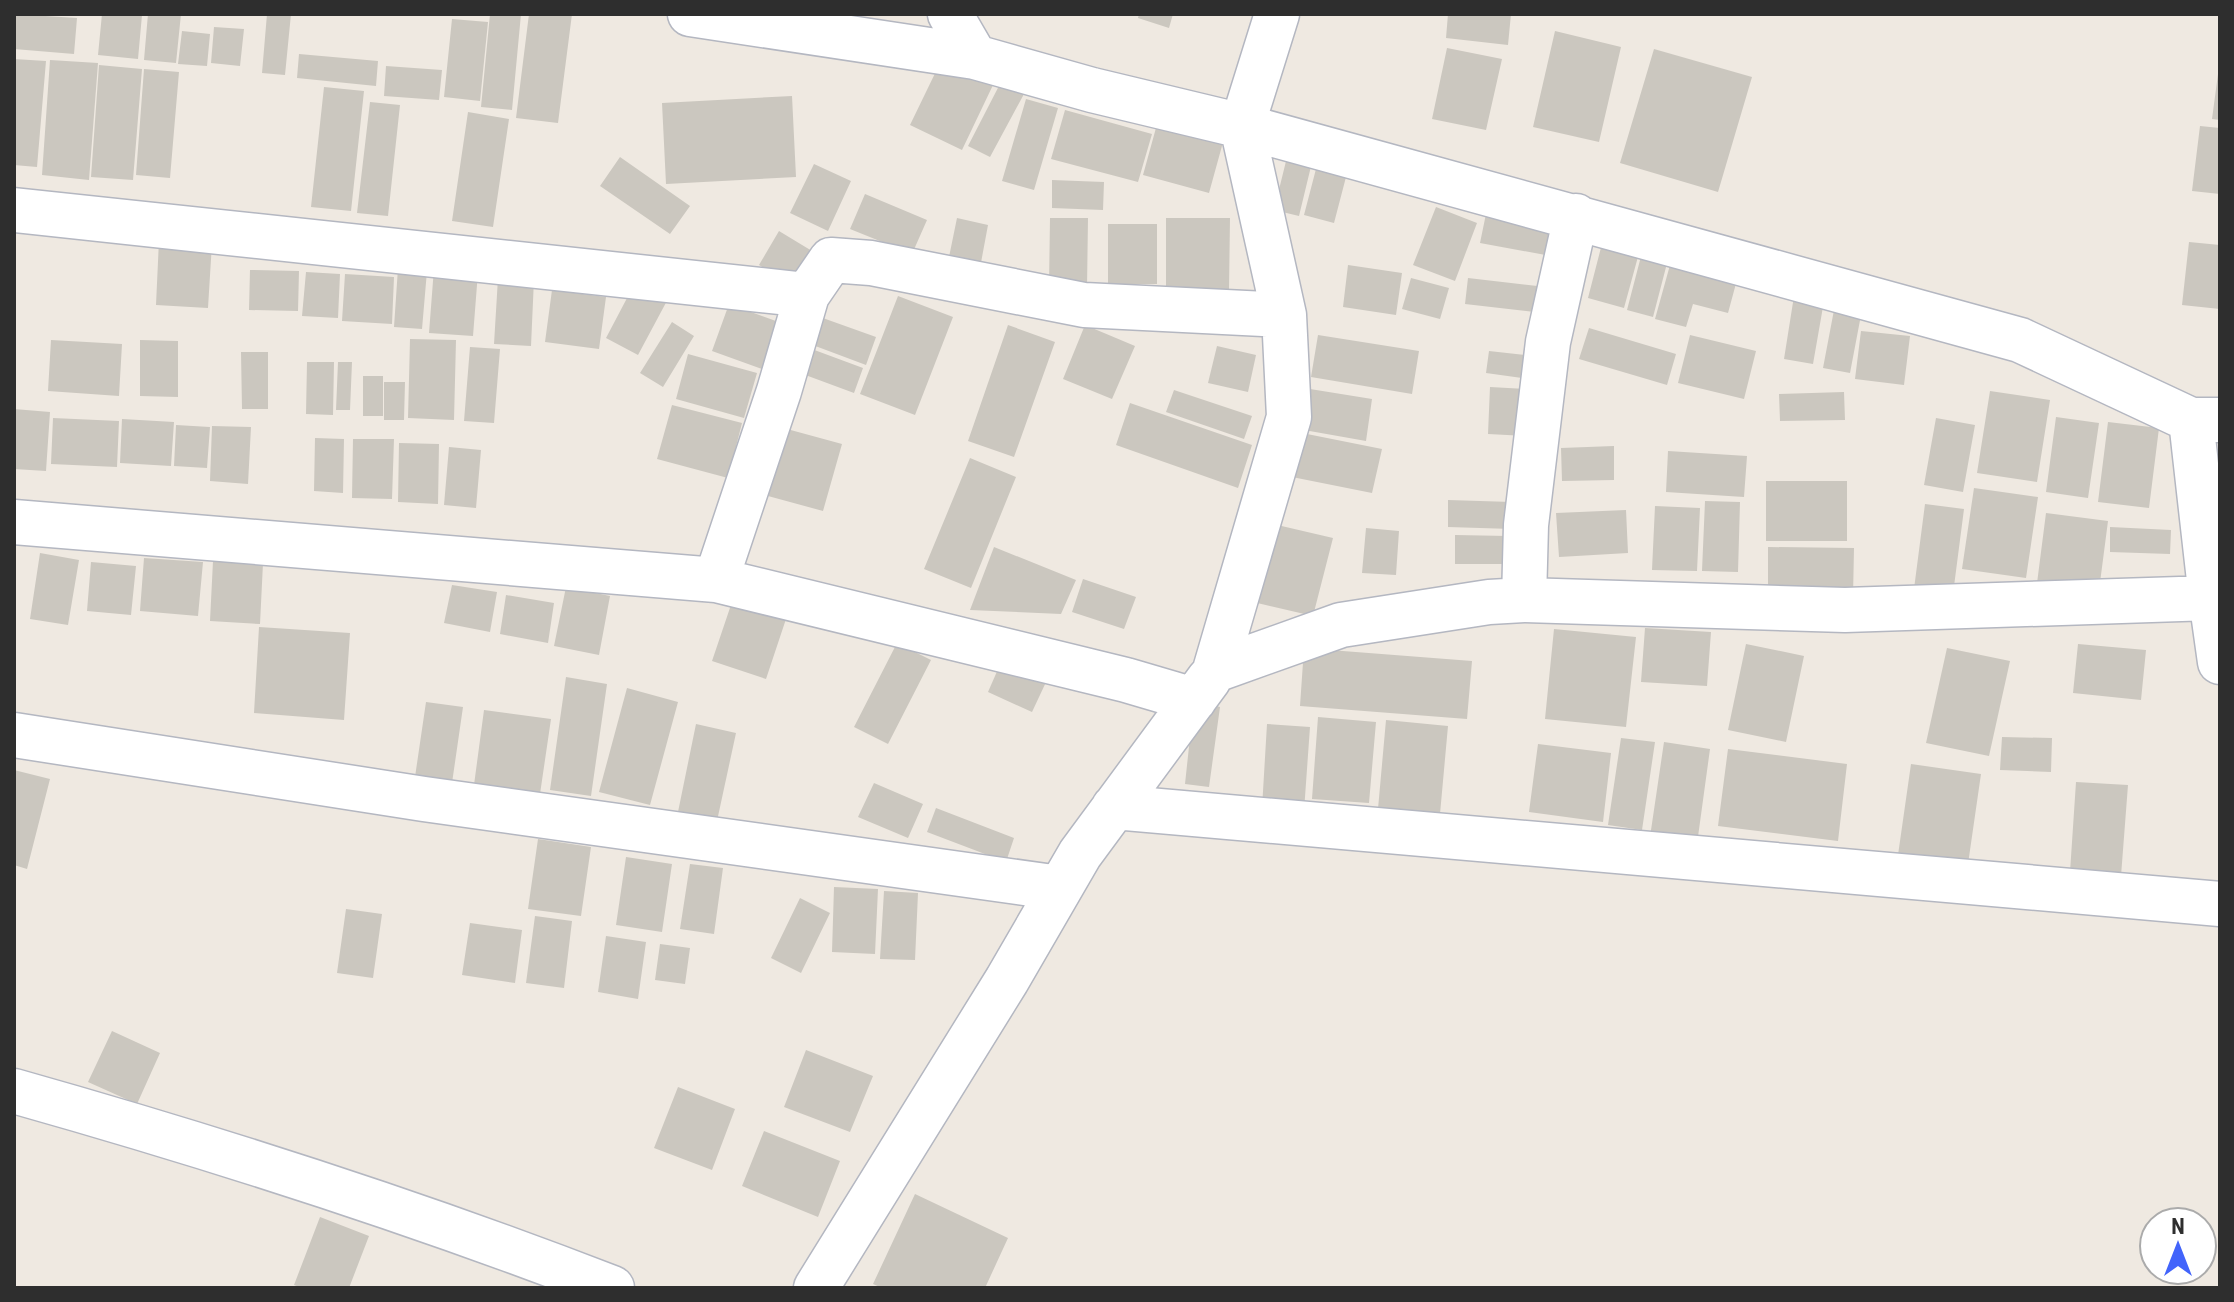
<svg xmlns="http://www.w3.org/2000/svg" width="2234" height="1302" viewBox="0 0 2234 1302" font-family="'Roboto Condensed',sans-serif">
<rect width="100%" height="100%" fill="#efe9e1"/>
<path fill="#cbc7bf" d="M14,14L77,18L74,54L14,49Z
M102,14L142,15L138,59L98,55Z
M148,14H181L176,63L144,60Z
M267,14H291L285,75L262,73Z
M490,14H521L512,110L481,107Z
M529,14H572L558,123L516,118Z
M1139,14H1173L1169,28L1138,18Z
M1448,14H1511L1508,45L1446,38Z
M452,19L488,22L480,101L444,97Z
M214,27L244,29L240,66L211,63Z
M182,31L210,34L207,66L178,64Z
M1555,31L1621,47L1599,142L1533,127Z
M1447,48L1502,59L1486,130L1432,119Z
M1654,49L1752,77L1718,192L1620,163Z
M299,54L378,61L376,86L297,78Z
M14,59L46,61L37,167L14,165Z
M50,60L98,63L89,180L42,175Z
M941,61L993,85L962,150L910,125Z
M99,65L142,69L133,180L91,177Z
M386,66L442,70L439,100L384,96Z
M144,69L179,72L170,178L136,175Z
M2218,74H2220V120L2212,119Z
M1001,82L1024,94L990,157L968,146Z
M324,87L364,91L351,211L311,207Z
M792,96L796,177L666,184L662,103Z
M1026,99L1058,108L1034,190L1002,181Z
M370,102L400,105L388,216L357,213Z
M1065,110L1152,134L1138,182L1051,159Z
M468,112L509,119L493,227L452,221Z
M1159,117L1225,135L1209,193L1143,175Z
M2200,126L2220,128V194L2192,191Z
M1288,153L1313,158L1299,216L1274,210Z
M620,157L690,206L670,234L600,186Z
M814,164L851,181L828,231L790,213Z
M1316,169L1346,177L1334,223L1304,215Z
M1052,180L1104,182L1103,210L1052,208Z
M865,194L927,220L912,254L850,229Z
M1436,207L1477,223L1455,281L1413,265Z
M1487,209L1568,225L1562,258L1480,243Z
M957,218L988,225L980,268L948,262Z
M1050,218H1088L1087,288H1049Z
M1166,218H1230L1229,291L1166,290Z
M1108,224H1157V284H1108Z
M779,231L812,251L792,284L759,265Z
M1605,232L1642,242L1624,308L1588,298Z
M159,240L212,243L208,308L156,305Z
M1645,241L1671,248L1653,317L1627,310Z
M2189,242L2220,245V309L2182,305Z
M1348,265L1402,273L1396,315L1343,307Z
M1670,265H1741L1728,313L1693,304L1686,327L1655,319Z
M398,268L427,271L422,329L394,327Z
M434,268L478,272L473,336L429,333Z
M250,270L299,271L298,311L249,310Z
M306,272L340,274L338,318L302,316Z
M345,274L394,277L392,324L342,321Z
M498,278L534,279L531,346L494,344Z
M1411,278L1449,288L1440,319L1402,309Z
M1468,278L1555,288L1552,314L1465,304Z
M636,281L669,297L638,355L606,338Z
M552,290L606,297L599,349L545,342Z
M898,296L953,317L915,415L860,394Z
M1794,296L1824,301L1813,364L1784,359Z
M729,304L787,325L770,372L712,351Z
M1834,310L1861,315L1850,373L1823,368Z
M820,317L876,337L866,365L810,344Z
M672,322L694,336L663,387L640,373Z
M1008,325L1055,342L1014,457L968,441Z
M1085,325L1135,346L1112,399L1063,379Z
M1589,328L1676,354L1667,385L1579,359Z
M1861,331L1910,336L1904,385L1855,379Z
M1318,335L1419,351L1412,394L1311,377Z
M1690,335L1756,351L1744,399L1678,383Z
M410,339L456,340L454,420L408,418Z
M51,340L122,344L119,396L48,391Z
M140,340L178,341V397L140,396Z
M1217,346L1256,355L1248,392L1208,383Z
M470,347L500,349L494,423L464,421Z
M809,348L863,368L854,393L800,373Z
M1489,351L1525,355L1522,378L1486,373Z
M241,352H268V409H242Z
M688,354L757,373L744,418L676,399Z
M307,362H334L333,415L306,414Z
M338,362H352L350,410H336Z
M363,376H383V416H363Z
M384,382H405L404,420H384Z
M1490,387L1528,389L1526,436L1488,434Z
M1310,389L1372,399L1366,441L1304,430Z
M1174,390L1252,416L1244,439L1166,412Z
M1990,391L2050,400L2037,482L1977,473Z
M1844,392L1845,420L1780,421L1779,394Z
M1130,403L1252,445L1238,488L1116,445Z
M672,405L742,423L728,478L657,459Z
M14,409L50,412L46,471L14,469Z
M2056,417L2099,423L2088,498L2046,492Z
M53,418L119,421L117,467L51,464Z
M1936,418L1975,425L1963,492L1924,485Z
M122,419L174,422L171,466L120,463Z
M2108,422L2159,428L2149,508L2098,502Z
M176,425L210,427L207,468L174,466Z
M212,426L251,427L248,484L210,481Z
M787,429L842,444L823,511L768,496Z
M1302,433L1382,449L1372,493L1292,477Z
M315,438L344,439L343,493L314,491Z
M353,439H394L392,499L352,498Z
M399,443L439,444L438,504L398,502Z
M1614,446V480L1562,481L1561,448Z
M449,447L481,450L476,508L444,505Z
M1668,451L1747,456L1744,497L1666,492Z
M970,458L1016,477L971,588L924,569Z
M1766,481H1847V541H1766Z
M1974,488L2038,497L2026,578L1962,569Z
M1448,500L1512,502V529L1448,527Z
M1705,501L1740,502L1738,572L1702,571Z
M1925,504L1964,509L1953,594L1914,589Z
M1655,506L1700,508L1697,571L1652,570Z
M1626,510L1628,553L1559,557L1556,513Z
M2046,513L2108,521L2098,598L2036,591Z
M1273,524L1333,538L1313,616L1253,602Z
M2110,527L2171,530L2170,554L2110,552Z
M1366,528L1399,531L1396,575L1362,573Z
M1455,535L1508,536V564H1455Z
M994,547L1076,580L1061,614L970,610Z
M1768,547L1854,548L1853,597L1768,596Z
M40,553L79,560L68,625L30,619Z
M144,558L203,562L198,616L140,611Z
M213,561L263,563L260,624L210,621Z
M91,562L136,566L131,615L87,611Z
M1083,579L1136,597L1124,629L1072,612Z
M452,585L497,592L490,632L444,623Z
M566,587L610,596L599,655L554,646Z
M506,595L554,603L548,643L500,634Z
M734,596L788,613L766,679L712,661Z
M259,627L350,633L344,720L254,713Z
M1645,628L1711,632L1707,686L1641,682Z
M1554,629L1636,637L1626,727L1545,719Z
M897,643L931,660L888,744L854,727Z
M1746,644L1804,656L1786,742L1728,730Z
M2078,644L2146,650L2141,700L2073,693Z
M1304,648L1472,661L1467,719L1300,706Z
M1947,648L2010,661L1989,756L1926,743Z
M1002,660L1047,680L1032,712L988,692Z
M566,677L607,684L591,796L550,790Z
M627,688L678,702L650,805L599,792Z
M1194,700L1220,707L1209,787L1185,784Z
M426,702L463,707L452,783L415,777Z
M484,710L551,719L540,794L474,785Z
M1318,717L1376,722L1369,803L1312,799Z
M1386,720L1448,726L1440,814L1378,809Z
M696,724L736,733L717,821L678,812Z
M1267,724L1310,727L1304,811L1262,808Z
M2002,737L2052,738L2051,772L2000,770Z
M1621,738L1655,742L1642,830L1608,825Z
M1664,742L1710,749L1697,844L1650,837Z
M1538,744L1611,753L1603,822L1529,812Z
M1728,749L1847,764L1838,841L1718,826Z
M1911,764L1981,774L1968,864L1898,855Z
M14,770L50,779L27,869L14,865Z
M2076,782L2128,785L2121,876L2070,872Z
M874,783L923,804L908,838L858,817Z
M936,808L1014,838L1006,862L927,832Z
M538,839L591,847L581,916L528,909Z
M626,857L672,864L662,932L616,925Z
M690,864L723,868L714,934L680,929Z
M834,887L878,889L875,954L832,952Z
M884,891L918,893L915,960L880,959Z
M800,898L830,913L801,973L771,958Z
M346,909L382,914L373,978L337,973Z
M535,916L572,921L564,988L526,983Z
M470,923L522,930L515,983L462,975Z
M606,936L646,942L638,999L598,992Z
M660,944L690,948L685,984L655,980Z
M112,1031L160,1053L137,1104L88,1082Z
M806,1050L873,1076L850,1132L784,1107Z
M678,1087L735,1109L712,1170L654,1148Z
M764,1131L840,1161L818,1217L742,1186Z
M915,1194L1008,1238L985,1288H882L873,1284Z
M320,1217L369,1236L349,1288H302L294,1285Z"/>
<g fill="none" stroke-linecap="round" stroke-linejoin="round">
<g stroke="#b4b7c1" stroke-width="47">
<path id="street" d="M690,14L975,57L1092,90L1242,126L1284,315L1289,417L1215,670L1341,625L1489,602L1524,600L1845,610L2211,598L2191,420H2220
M950,14L975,57
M1277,14L1242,126L2020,340L2191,420
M14,210L807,295
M14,522L716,580L1126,680L1194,700
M716,580L779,391L807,295L831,260L871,263L1084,305L1284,315
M2220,598H2211L2220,662
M1524,600L1526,525L1548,342L1576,216
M14,735L424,799L1060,888
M1114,807L2220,904
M14,1091C216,1148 416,1212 612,1288
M816,1288L1007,980L1080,854L1209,679"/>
</g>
<use href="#street" stroke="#fff" stroke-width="44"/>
</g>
<rect width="2234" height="1302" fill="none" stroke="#2e2e2e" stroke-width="32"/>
<g transform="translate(2178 1246)"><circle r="38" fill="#ffffff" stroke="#ababab" stroke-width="2"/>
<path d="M0-6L14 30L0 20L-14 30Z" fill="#4264fb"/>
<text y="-12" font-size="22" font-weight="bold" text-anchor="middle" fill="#2e2e2e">N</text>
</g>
</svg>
